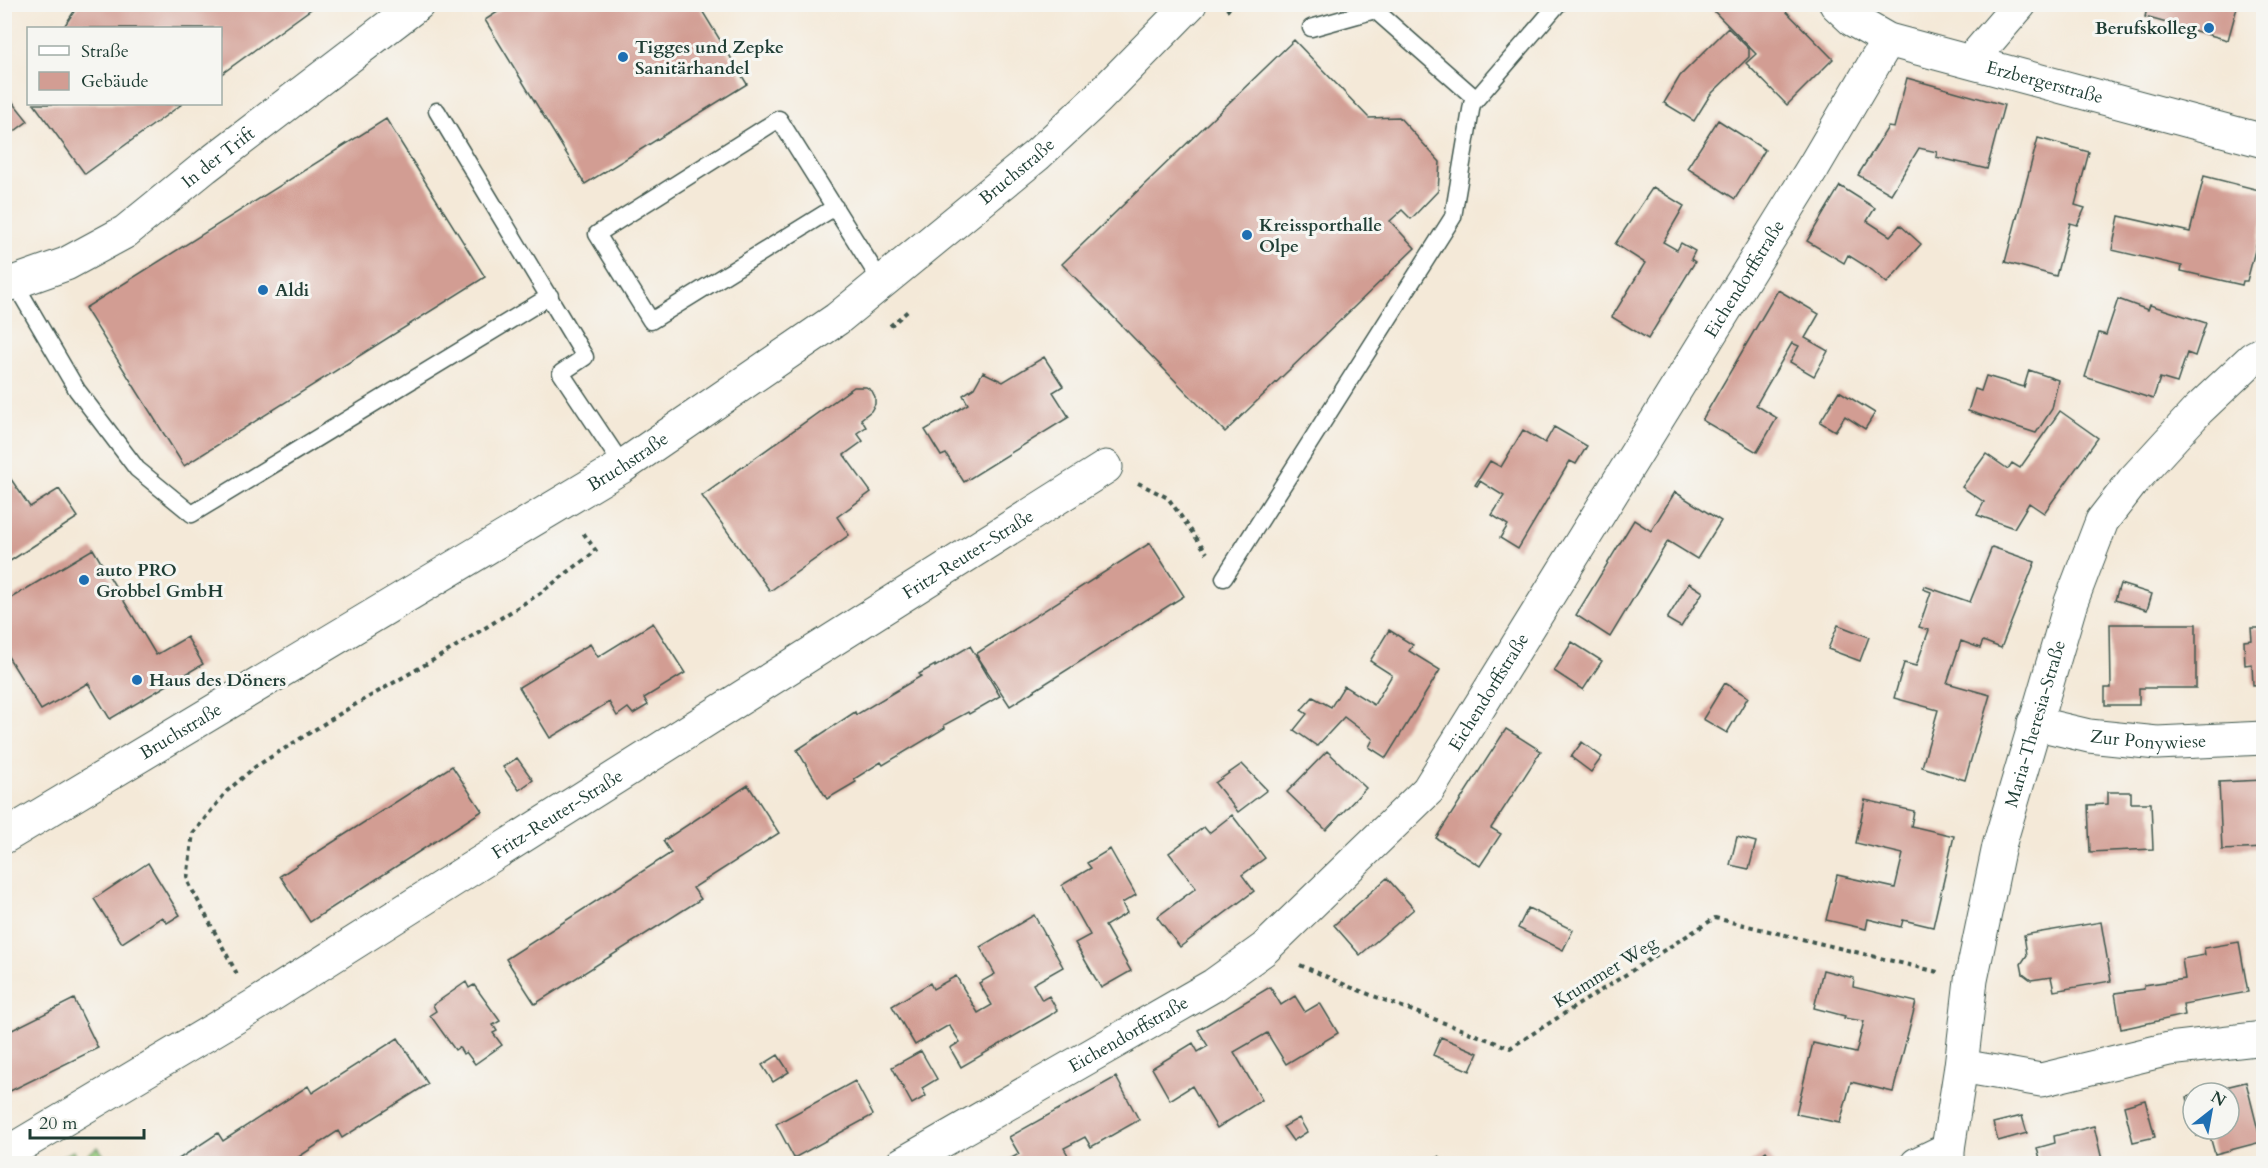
<svg xmlns="http://www.w3.org/2000/svg" width="2268" height="1168" viewBox="0 0 2268 1168" font-family="Cardo,serif">
<rect width="100%" height="100%" fill="#f6f6f2"/>
<filter id="ink" filterUnits="userSpaceOnUse"><feTurbulence type="fractalNoise" baseFrequency=".0167" numOctaves="2"/><feDisplacementMap in="SourceGraphic" scale="12" xChannelSelector="R" yChannelSelector="G"/><feConvolveMatrix kernelMatrix="1 2 1 2 8 2 1 2 1" color-interpolation-filters="sRGB"/></filter>
<filter id="wash" filterUnits="userSpaceOnUse"><feTurbulence type="fractalNoise" baseFrequency=".008" numOctaves="4" result="noise"/><feDisplacementMap in="SourceGraphic" scale="24" xChannelSelector="R" yChannelSelector="G"/><feGaussianBlur stdDeviation="1.35" result="paint"/><feColorMatrix in="noise" values="0 0 0 0 0 0 0 0 0 0 0 0 0 0 0 0 0 1.4 0 .05"/><feComposite in="paint" operator="in"/></filter>
<g filter="url(#wash)">
<rect width="100%" height="100%" fill="#f4e9d8"/>
<path fill="#98cd7e" stroke="#5c8559" stroke-width="1.5" d="M98,1147L109,1163H51L73,1151L80,1160Z"/>
<g id="blocks">
<path fill="#d29d93" d="M79,4H318L220,75V28H63Z
M510,4H698L747,84L585,184L485,20Z
M1707,4H1779L1833,59L1787,105L1746,63L1756,54Z
M2148,4H2238L2228,40L2145,17Z
M1728,28L1749,49V57L1710,95L1694,121L1664,103L1680,76Z
M1294,40L1369,118L1399,117L1440,162L1438,191L1411,219L1402,210L1390,221L1415,248L1225,432L1062,264Z
M1907,78L2004,105L1987,169L1936,157L1937,152L1919,148L1891,194L1858,175L1888,127L1894,128Z
M12,101L28,121L4,139V107Z
M34,104H182L85,174Z
M386,119L485,277L184,466L85,308Z
M1718,120L1765,150L1735,199L1687,168Z
M2038,138L2089,152L2075,205L2085,208L2077,225L2070,223L2056,276L2005,262Z
M2204,176L2263,191L2264,216L2247,281H2243L2242,285L2181,271L2182,266L2112,250L2119,216L2190,232Z
M1840,186L1875,208L1867,221L1890,236L1900,225L1921,244L1887,283L1872,270L1848,255L1844,263L1807,241Z
M1653,187L1684,206L1663,242L1677,250L1681,243L1695,251L1691,259L1695,262L1648,339L1612,317L1645,263L1615,244Z
M1778,290L1819,314L1805,338L1828,351L1814,376L1790,362L1799,346L1792,343L1756,405L1777,418L1757,452L1702,420Z
M2118,299L2148,310L2150,305L2206,323L2195,356L2187,353L2177,383L2160,378L2153,399L2085,377L2099,333L2106,335Z
M1044,357L1063,386L1053,392L1069,417L964,482L946,454L941,456L925,430L968,404L963,395L974,388L983,372L1003,382Z
M2029,370L2058,380L2052,409L2036,433L1968,411L1975,389L1981,391L1986,376L2024,387Z
M854,387H866L872,391L875,397V404L871,411L861,419L866,427L857,433L863,441L844,455L871,492L837,517L849,535L770,591L702,496Z
M1839,391L1875,413L1865,429L1845,416L1835,431L1820,422Z
M2060,411L2098,438L2044,513L2029,503L2014,528L1977,515L1984,502L1962,487L1986,454L2008,469L2012,463L2020,468Z
M1554,427L1587,446L1576,464L1570,461L1518,549L1500,538L1508,525L1492,515L1504,496L1480,481L1477,486L1475,485L1490,461L1501,467L1523,430L1545,443Z
M4,469L30,507L59,489L78,517L4,565Z
M1675,492L1721,521L1697,559L1668,541L1610,637L1576,615L1634,520L1651,531Z
M1150,543L1184,596L1010,706L976,654Z
M1992,547L2035,562L2001,648L1983,641L1980,648L1961,641L1947,683L1990,695L1965,780L1922,767L1938,710L1894,698L1904,663L1916,666L1929,630L1919,627L1931,592L1923,589L1924,586L1970,602Z
M93,549L156,655L187,637L203,664L110,719L88,683L41,710L4,650V602Z
M1689,583L1703,592L1681,627L1667,619Z
M2120,584L2152,594L2147,610L2115,600Z
M653,623L685,673L644,698L648,705L633,714L628,708L617,716L609,702L550,738L519,687L590,644L598,657Z
M2110,624H2196V688H2139V705H2105V688H2111Z
M1838,625L1869,637L1860,661L1828,649Z
M2251,628H2264V684L2253,685L2252,664L2245,665L2244,641L2252,640Z
M1389,630L1413,645L1409,651L1440,670L1386,758L1369,747L1373,739L1344,717L1317,746L1294,730L1307,714L1301,710L1313,697L1331,707L1344,686L1374,705L1392,675L1370,661Z
M1572,642L1602,661L1583,690L1554,671Z
M970,646L1000,696L969,714L968,712L944,725L945,728L883,765L881,762L854,779L856,782L827,799L797,750L855,712L856,715L921,676L919,674L935,665V667Z
M1725,683L1748,697L1727,733L1703,719Z
M1506,729L1541,751L1491,828L1501,834L1480,866L1436,838Z
M1582,742L1602,757L1591,772L1571,757Z
M1327,751L1366,788L1326,830L1287,792Z
M517,758L533,780L519,790L503,767Z
M1242,764L1267,790L1238,812L1215,783Z
M452,766L482,811L310,922L280,876Z
M2264,780V848L2222,850L2219,782Z
M748,785L779,833L693,888L701,899L535,1004L506,959L671,853L663,841Z
M2108,792H2131V803H2151L2153,849L2090,852L2088,805L2108,804Z
M1865,800L1914,811L1911,826L1954,836L1933,927L1903,920L1901,927L1868,919L1866,929L1826,920L1837,875L1895,888L1903,854L1856,843Z
M1232,815L1265,858L1242,875L1254,891L1180,947L1157,917L1196,888L1169,853L1204,827L1209,833Z
M1737,837L1756,842L1749,869L1730,865Z
M1110,849L1136,895L1122,903L1127,913L1105,926L1131,971L1101,988L1075,943L1090,935L1062,885L1091,868L1087,863Z
M148,863L180,915L167,923L162,917L122,943L94,899Z
M1387,878L1414,909L1360,955L1334,925Z
M1528,908L1573,930L1563,950L1518,928Z
M1034,915L1063,967L1033,984L1042,1000L1049,996L1057,1010L1049,1016L961,1067L950,1048L960,1042L949,1025L915,1045L892,1006L930,983L933,989L956,976L978,1013L992,1005L979,983L995,974L980,947Z
M2101,922L2111,981L2054,991L2051,977L2031,980L2023,974L2021,964L2027,955L2024,935Z
M2239,942L2248,992L2183,1004L2185,1015L2121,1029L2115,993L2144,989V985L2185,979L2182,959L2205,955L2204,948Z
M1823,970L1854,978L1853,987L1916,1002L1893,1092L1851,1082L1840,1123L1796,1114L1813,1043L1856,1053L1864,1021L1844,1018L1845,1016L1814,1008Z
M466,982L469,988L474,985L500,1021L493,1025L497,1031L493,1033L502,1045L475,1064L466,1052L463,1054L459,1047L455,1050L430,1015L436,1011L433,1005Z
M1270,987L1281,1005L1295,996L1305,1012L1320,1003L1338,1033L1286,1064L1267,1033L1234,1052L1262,1100L1217,1128L1192,1086L1170,1100L1152,1068L1193,1043L1198,1052L1208,1046L1198,1030Z
M74,999L98,1048L4,1094V1034Z
M1441,1037L1478,1053L1470,1071L1433,1055Z
M398,1038L428,1084L342,1138L338,1131L288,1164H171L218,1133L223,1141L308,1086L312,1093Z
M921,1051L937,1079L922,1088L926,1096L912,1104L892,1067Z
M778,1055L789,1072L773,1082L762,1065Z
M1116,1077L1139,1120L1091,1147L1085,1137L1064,1148L1073,1164H1009L1008,1160L1019,1154L1009,1137Z
M855,1081L873,1115L794,1158L776,1124Z
M2246,1082L2261,1142L2215,1154L2209,1133L2197,1136L2195,1129H2229V1093L2205,1092Z
M2193,1095V1117H2192L2187,1097Z
M2145,1100L2155,1137L2133,1142L2124,1106Z
M2022,1116L2027,1133L1998,1141L1993,1123Z
M1299,1118L1307,1132L1293,1141L1283,1127Z
M2094,1126L2103,1164H2041L2037,1148L2055,1143L2054,1136Z
M1766,1151L1775,1164H1748Z
M1439,1156L1444,1164H1428Z"/>
</g>
</g>
<g filter="url(#ink)">
<use href="#blocks" fill-opacity="0" stroke="#3f574d" stroke-width="1.5"/>
<g fill="none" stroke-linecap="round" stroke-linejoin="round">
<g stroke="#3f574d" stroke-width="19">
<path id="service" d="M1311,28L1375,10L1476,99
M437,111L585,357L561,373L623,466
M835,207L651,321L597,234L779,119L882,283
M14,282L77,390L137,469L192,514L550,296
M1224,578L1453,217L1472,104L1558,4"/>
</g>
<g stroke="#3f574d" stroke-width="35">
<g id="minor">
<path id="s1" d="M1836,4L1853,20L1888,40L2264,141"/>
<path d="M1971,61L2020,4"/>
<path id="s2" d="M4,286L66,264L125,232L205,167L418,4"/>
<path id="s3" d="M2034,723L2089,736L2157,743L2264,738"/>
<path d="M1961,1066L2041,1080L2169,1049L2264,1038"/>
<path id="s4" d="M4,1155L254,1006L1106,467"/>
<path id="s5" d="M902,1164L1214,985L1264,949L1428,790L1814,166L1888,40"/>
<path d="M1917,1164L1948,1149"/>
<path id="s6" d="M1948,1164V1149L1961,1066L1971,980L1999,846L2071,602L2102,521L2133,481L2198,410L2253,358L2264,352"/>
</g>
</g>
<g stroke="#3f574d" stroke-width="35">
<g id="secondary">
<path id="s7" d="M4,837L623,466L837,319L1037,155L1096,100L1190,4"/>
</g>
</g>
<path stroke="#3f574d" stroke-width="4" stroke-dasharray="4.5 4.5" stroke-linecap="butt" d="M1227,11L1232,4
M890,326L909,310
M1138,483L1168,498L1207,553
M1300,965L1350,987L1510,1048L1715,918L1938,972
M237,974L187,880L193,833L227,791L255,767L346,710L442,655L539,594L596,551L582,531"/>
<use href="#service" stroke="#fff" stroke-width="16"/>
<use href="#minor" stroke="#fff" stroke-width="33"/>
<use href="#secondary" stroke="#fff" stroke-width="33"/>
</g>
</g>
<g fill="#1f6fb2" stroke="#f6f6f2" stroke-width="2">
<circle cx="2209" cy="28" r="6"/>
<circle cx="623" cy="57" r="6"/>
<circle cx="1247" cy="235" r="6"/>
<circle cx="263" cy="290" r="6"/>
<circle cx="84" cy="580" r="6"/>
<circle cx="137" cy="680" r="6"/>
</g>
<g text-anchor="middle" stroke-width="6" stroke-linejoin="round" paint-order="stroke">
<g font-size="18" font-weight="bold" fill="#1f3d34" stroke="#f6f6f2" text-anchor="start">
<text x="2197" y="34" text-anchor="end">Berufskolleg</text>
<text x="635" y="53">Tigges und Zepke<tspan x="635" dy="21">Sanitärhandel</tspan></text>
<text x="1259" y="231">Kreissporthalle<tspan x="1259" dy="21">Olpe</tspan></text>
<text x="275" y="296">Aldi</text>
<text x="96" y="576">auto PRO<tspan x="96" dy="21">Grobbel GmbH</tspan></text>
<text x="149" y="686">Haus des Döners</text>
</g>
<g font-size="18" fill="#1f3d34" stroke="#f6f6f2">
<text dy="6" stroke="none"><textPath href="#s1" startOffset="226">Erzbergerstraße</textPath></text>
<text dy="6" stroke="none"><textPath href="#s2" startOffset="252">In der Trift</textPath></text>
<text dy="6" stroke="none"><textPath href="#s7" startOffset="1214">Bruchstraße</textPath></text>
<text dy="6" stroke="none"><textPath href="#s5" startOffset="1251">Eichendorffstraße</textPath></text>
<text dy="6" stroke="none"><textPath href="#s7" startOffset="728">Bruchstraße</textPath></text>
<text dy="6" stroke="none"><textPath href="#s4" startOffset="1136">Fritz-Reuter-Straße</textPath></text>
<text dy="6" stroke="none"><textPath href="#s5" startOffset="765">Eichendorffstraße</textPath></text>
<text dy="6" stroke="none"><textPath href="#s6" startOffset="450">Maria-Theresia-Straße</textPath></text>
<text dy="6" stroke="none"><textPath href="#s7" startOffset="206">Bruchstraße</textPath></text>
<text dy="6" stroke="none"><textPath href="#s3" startOffset="116">Zur Ponywiese</textPath></text>
<text dy="6" stroke="none"><textPath href="#s4" startOffset="650">Fritz-Reuter-Straße</textPath></text>
<text transform="translate(1605 972) rotate(-32)" y="6">Krummer Weg</text>
<text dy="6" stroke="none"><textPath href="#s5" startOffset="261">Eichendorffstraße</textPath></text>
</g>
</g>
<rect width="2268" height="1168" fill="none" stroke="#f6f6f2" stroke-width="24"/>
<rect x="27" y="27" width="195" height="78" fill="#f6f6f2" stroke="#a0aca6" stroke-width="1.5"/>
<rect x="39" y="46" width="30" height="9" fill="#ffffff" stroke="#a0aca6" stroke-width="1.5"/>
<text x="81" y="57" font-size="18" fill="#1f3d34">Straße</text>
<rect x="39" y="72" width="30" height="18" fill="#d29d93" stroke="#a0aca6" stroke-width="1.5"/>
<text x="81" y="87" font-size="18" fill="#1f3d34">Gebäude</text>
<g transform="translate(2211 1111) rotate(31)"><circle r="28" fill="#f6f6f2" stroke="#a0aca6" stroke-width="1.5"/>
<path d="M0-4.5L10 22L0 15L-10 22Z" fill="#1f6fb2"/>
<text y="-9" font-size="16" font-weight="bold" text-anchor="middle" fill="#1f3d34">N</text>
</g>
<path d="M30 1129v9h114v-9" fill="none" stroke="#1f3d34" stroke-width="3"/>
<text x="39" y="1129" font-size="18" fill="#1f3d34" stroke="#f6f6f2" stroke-width="4.5" paint-order="stroke">20 m</text>
</svg>
